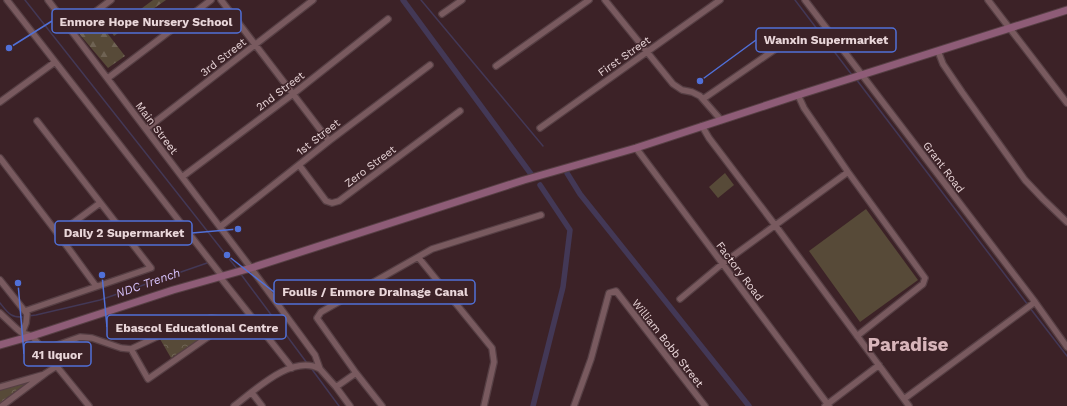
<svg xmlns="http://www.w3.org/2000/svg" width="1067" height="406" viewBox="0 0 1067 406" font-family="'Work Sans',sans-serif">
<defs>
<pattern id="forest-firs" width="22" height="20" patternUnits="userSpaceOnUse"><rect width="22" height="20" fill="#574a38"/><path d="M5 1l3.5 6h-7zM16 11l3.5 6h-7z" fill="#6f6354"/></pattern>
<pattern id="park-crowns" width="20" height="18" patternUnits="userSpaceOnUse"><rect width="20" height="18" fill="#574a38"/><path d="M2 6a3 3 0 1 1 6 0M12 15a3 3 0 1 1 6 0" fill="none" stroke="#6f6354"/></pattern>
</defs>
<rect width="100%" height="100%" fill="#3c2227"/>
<path fill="url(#forest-firs)" d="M153,0H166L114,36L111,31Z
M94,16L125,56L108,68L76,30Z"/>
<path fill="url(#park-crowns)" d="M212,320C216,322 218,324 216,329L171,358L160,339Z
M32,380L0,404V390Z"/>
<path fill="#574a38" d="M725,173L734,185L718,198L709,187Z
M866,209L918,280L860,322L809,251Z"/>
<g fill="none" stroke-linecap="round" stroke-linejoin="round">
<path stroke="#433856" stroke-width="1.5" d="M25,0L238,270
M421,0L543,146
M795,0L852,75
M856,79L1028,305
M240,273L307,363
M0,303C8,313 11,318 24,317
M1030,308L1067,356
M28,316L36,315L100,300L207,263
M311,368L339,406"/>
<path stroke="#433856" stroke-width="5.5" d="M403,0L531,174
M567,173L580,194L749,406
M533,406L563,287L570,230L540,185"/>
<g stroke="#563f44" stroke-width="8">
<path id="street" d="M7,0L222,276
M48,0L251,268L315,355L320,369
M221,0L329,141
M605,0L673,84L682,90L692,92L700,96L721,120
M805,0L1035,302L1067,347
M988,0L1067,103
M442,14L462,0
M71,30L111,0
M938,51L943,64L962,92L1025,180L1043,199L1067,222
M496,66L589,0
M108,78L211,0
M798,95L804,108L848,172L925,278L923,284L857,336
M703,99L780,46
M0,102L55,62
M702,126L709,138L775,225L909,406
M540,128L720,0
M146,129L313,0
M636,148L829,406
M0,158L58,234L96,286
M299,165L326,201L332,203L339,201L460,111
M182,177L293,94L388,19
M220,227L329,141L430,65
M58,234L100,203
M418,257L492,348L494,362L484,406
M220,277L292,368
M0,280L27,314L26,323L22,333
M680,299L722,264L848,172
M25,311L151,268L37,121
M0,313L17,329L22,333L32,336L89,406
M43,350L80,337L92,338L121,348L131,349L163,334L211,318L218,319L220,325L218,330L148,379L131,349
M356,373L382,406
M0,387L42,375
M336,387L356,373L319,321L317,318L321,312L432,249L541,215
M252,393L262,406
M904,399L1035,302
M2,406L46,373L57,366
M234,406C254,391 293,353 320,369L336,387L350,406
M574,406L591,359L609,293L616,291L705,406
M825,406L879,365"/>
</g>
<g stroke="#563f44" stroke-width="9">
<path id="secondary" d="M0,345L32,336L173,290L251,268L524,180L636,148L798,95L1067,10"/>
</g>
<use href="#street" stroke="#795a5f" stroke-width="5.5"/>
<use href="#secondary" stroke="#8e5c77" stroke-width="7"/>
</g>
<g text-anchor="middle" stroke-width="3" stroke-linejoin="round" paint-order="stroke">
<g font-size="11" fill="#e9d6d9" stroke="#3c2227">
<text transform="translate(624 56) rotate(-35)" y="4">First Street</text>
<text transform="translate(223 57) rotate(-38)" y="4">3rd Street</text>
<text transform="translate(280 91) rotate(-37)" y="4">2nd Street</text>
<text transform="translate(157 128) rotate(53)" y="4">Main Street</text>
<text transform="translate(318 137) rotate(-38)" y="4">1st Street</text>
<text transform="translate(370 166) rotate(-37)" y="4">Zero Street</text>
<text transform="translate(944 167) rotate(53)" y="4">Grant Road</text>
<text transform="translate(740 271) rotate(53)" y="4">Factory Road</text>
<text transform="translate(668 343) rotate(52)" y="4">William Bobb Street</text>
</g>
<g font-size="12" font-style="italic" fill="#d7c2fc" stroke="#3c2227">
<text transform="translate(148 283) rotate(-19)" y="4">NDC Trench</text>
</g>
<g font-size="19" font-weight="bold" fill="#d8b5ba" stroke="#3c2227">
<text x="908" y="351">Paradise</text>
</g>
</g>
<path fill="none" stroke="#5070d8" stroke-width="1.5" d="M9 48L52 21M700 81L756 40M238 229L192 233M227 255L274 292M102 275L107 327M18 283L24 354"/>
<g fill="#5070d8" stroke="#3c2227" stroke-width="1.5">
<circle cx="9" cy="48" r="4"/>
<circle cx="700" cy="81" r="4"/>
<circle cx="238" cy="229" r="4"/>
<circle cx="227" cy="255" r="4"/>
<circle cx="102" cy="275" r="4"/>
<circle cx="18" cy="283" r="4"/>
</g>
<g fill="#3c2227" stroke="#5070d8" stroke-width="1.5">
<rect x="52" y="9" width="189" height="24" rx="4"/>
<rect x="756" y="28" width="140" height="24" rx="4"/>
<rect x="55" y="221" width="137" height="24" rx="4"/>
<rect x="274" y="280" width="201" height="24" rx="4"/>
<rect x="107" y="315" width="179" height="24" rx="4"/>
<rect x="24" y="342" width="67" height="24" rx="4"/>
</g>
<g font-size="12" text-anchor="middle" font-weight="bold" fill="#e9d6d9">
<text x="146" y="26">Enmore Hope Nursery School</text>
<text x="826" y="44">Wanxin Supermarket</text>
<text x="124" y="237">Daily 2 Supermarket</text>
<text x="375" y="296">Foulis / Enmore Drainage Canal</text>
<text x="197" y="332">Ebascol Educational Centre</text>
<text x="57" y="359">41 liquor</text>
</g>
</svg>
